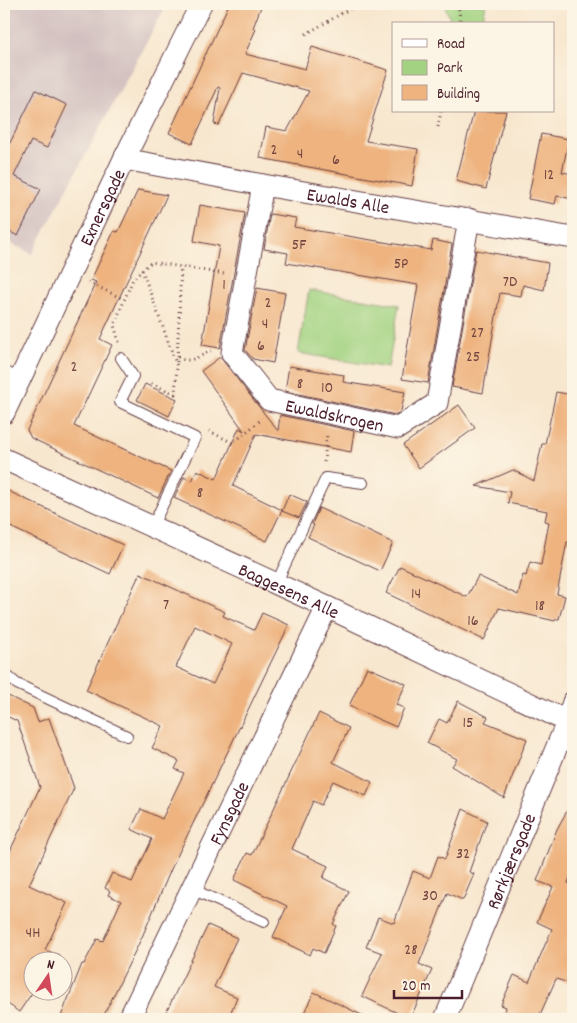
<svg xmlns="http://www.w3.org/2000/svg" width="577" height="1023" viewBox="0 0 577 1023" font-family="Dekko,sans-serif">
<rect width="100%" height="100%" fill="#fcf5e5"/>
<filter id="ink" filterUnits="userSpaceOnUse"><feTurbulence type="fractalNoise" baseFrequency=".02" numOctaves="2"/><feDisplacementMap in="SourceGraphic" scale="10" xChannelSelector="R" yChannelSelector="G"/><feConvolveMatrix kernelMatrix="1 2 1 2 8 2 1 2 1" color-interpolation-filters="sRGB"/></filter>
<filter id="wash" filterUnits="userSpaceOnUse"><feTurbulence type="fractalNoise" baseFrequency=".0096" numOctaves="4" result="noise"/><feDisplacementMap in="SourceGraphic" scale="20" xChannelSelector="R" yChannelSelector="G"/><feGaussianBlur stdDeviation="1.12" result="paint"/><feColorMatrix in="noise" values="0 0 0 0 0 0 0 0 0 0 0 0 0 0 0 0 0 1.4 0 .05"/><feComposite in="paint" operator="in"/></filter>
<g filter="url(#wash)">
<rect width="100%" height="100%" fill="#f8e7cf"/>
<path fill="#d1bfbf" d="M4,4H167L32,254L4,240Z"/>
<path fill="#a3d382" stroke="#767956" d="M444,4H486L482,24H452Z
M309,290L399,305L388,368L298,353Z"/>
<g id="blocks">
<path fill="#eeb37f" fill-rule="evenodd" d="M229,4H262L253,28L256,29L245,54L305,69L312,47L388,70L366,141L418,149L412,186L260,158L266,127L287,131L309,91L243,73L219,125L214,124L220,88L218,87L192,144L169,133Z
M36,90L67,105L47,148L31,141L14,176L41,189L18,236L4,229V155Z
M474,111H506L486,189L456,181Z
M541,134L569,139L562,172L573,174V199L557,196L555,204L528,199Z
M138,190L167,195L100,339L112,345L74,426L171,471L158,498L31,438L27,430L96,282L91,280L114,231L118,232Z
M200,205L245,213L220,348L202,345L219,246L194,241Z
M270,214L296,218L294,227L431,250L433,240L452,244L428,383L402,379L418,285L286,263L288,253L264,249Z
M476,250L548,263L544,290L523,285L521,296L500,293L483,393L452,387Z
M257,288L285,293L273,363L253,359L245,350Z
M220,357L278,431L280,415L354,431L351,452L256,434L233,486L282,510L267,541L174,498L184,477L192,481L197,470L216,479L239,428L244,431L201,371Z
M289,366L344,375L343,382L405,392L401,411L396,415L285,391Z
M145,384L177,399L169,416L137,400Z
M556,392L573,395V543L567,542L557,594L565,596L559,619H556L555,621L499,608L484,640L386,593L400,566L467,597L478,576L518,595L523,575L526,576L530,562L541,565L549,522L545,521L547,511L508,503L510,492L476,486L513,470L534,481L542,444H545Z
M459,405L475,428L419,468L403,445Z
M4,489L123,545L110,574L4,524Z
M289,494L307,502L299,518L282,511Z
M319,508L393,543L380,571L308,537L314,525L312,524Z
M140,573L225,612L223,616L254,630L262,613L289,625L172,867L142,937L102,1019H60L82,964H84L97,939L103,941L121,901L108,895L110,891L105,888L112,873L132,882L152,839L131,829L141,809L162,819L184,773L175,769L179,761L152,748L163,726L86,690ZM195,626L232,644L213,684L176,667Z
M367,667L406,684L396,705L404,708L396,727L349,706Z
M4,694L33,708L38,722L49,718L74,788L29,885L67,903L45,950L59,955L55,960H32V990H34L19,1012L4,1001V864L40,787L17,721L4,715Z
M458,701L488,717L485,722L527,739L504,798L452,766L457,759L427,743L439,719L447,723Z
M319,713L349,728L333,762L372,782L366,796L333,781L321,805L313,801L292,849L328,866L323,878L349,891L333,924L336,926L324,953L313,948L310,955L273,937L287,906L234,880L247,853L252,855Z
M573,800V869L568,883L573,886V973L569,983L556,979L538,1019H516L504,1014L506,1007L501,1005L514,975L529,982L552,929L537,922L553,887L537,881L557,829Z
M463,809L487,821L469,872L474,874L463,900L447,893L419,964L432,970L410,1019L362,996L382,953L366,947L378,917L394,923L413,871L430,878L438,856L445,859Z
M208,925L237,938L214,987L237,997L228,1019H163Z
M314,992L370,1019H301Z"/>
</g>
</g>
<g filter="url(#ink)">
<use href="#blocks" fill-opacity="0" stroke="#643d44" stroke-width="1"/>
<g fill="none" stroke-linecap="round" stroke-linejoin="round">
<g stroke="#643d44" stroke-width="12">
<path id="lane" d="M121,358L133,376L120,402L195,438L152,527
M4,371L20,379
M276,584L326,478L363,483
M4,673L17,684L127,736
M192,889L264,922"/>
</g>
<g stroke="#643d44" stroke-width="23">
<g id="street">
<path id="s1" d="M124,159L263,185L573,238"/>
<path id="s2" d="M263,185L232,353L269,400L398,428L437,403L469,219"/>
<path id="s3" d="M4,413L124,159L201,4"/>
<path id="s4" d="M4,459L327,607L573,724"/>
<path id="s5" d="M129,1019L327,607"/>
<path id="s6" d="M445,1019L567,722L573,702"/>
</g>
</g>
<path stroke="#643d44" stroke-width="3" stroke-dasharray="1 4" stroke-linecap="butt" d="M458,4L461,24
M306,34L358,4
M438,127L441,111
M142,270L177,366L175,394L148,382
M88,282L123,299
M119,342L114,325L133,279L151,262L225,274
M178,357C189,365 200,355 211,351
M177,362L181,267
M209,431L233,443L262,419
M324,462L327,434"/>
<use href="#lane" stroke="#fff" stroke-width="10"/>
<use href="#street" stroke="#fff" stroke-width="21"/>
</g>
</g>
<g text-anchor="middle" stroke-width="4" stroke-linejoin="round" paint-order="stroke">
<g font-size="16" fill="#734440">
<text x="274" y="154">2</text>
<text x="300" y="158">4</text>
<text x="336" y="164">6</text>
<text x="549" y="179">12</text>
<text x="299" y="249">5F</text>
<text x="401" y="268">5P</text>
<text x="510" y="286">7D</text>
<text x="224" y="289">1</text>
<text x="268" y="307">2</text>
<text x="265" y="328">4</text>
<text x="477" y="337">27</text>
<text x="261" y="350">6</text>
<text x="473" y="361">25</text>
<text x="74" y="371">2</text>
<text x="300" y="388">8</text>
<text x="327" y="392">10</text>
<text x="200" y="497">8</text>
<text x="416" y="598">14</text>
<text x="166" y="609">7</text>
<text x="540" y="610">18</text>
<text x="473" y="625">16</text>
<text x="468" y="727">15</text>
<text x="463" y="858">32</text>
<text x="430" y="900">30</text>
<text x="33" y="937">4H</text>
<text x="411" y="954">28</text>
</g>
<g font-size="19" fill="#4a1f2b" stroke="#fcf5e5">
<text dy="7" stroke="none"><textPath href="#s1" startOffset="228">Ewalds Alle</textPath></text>
<text dy="7" stroke="none"><textPath href="#s3" startOffset="228">Exnersgade</textPath></text>
<text dy="7" stroke="none"><textPath href="#s2" startOffset="298">Ewaldskrogen</textPath></text>
<text dy="7" stroke="none"><textPath href="#s4" startOffset="314">Baggesens Alle</textPath></text>
<text dy="7" stroke="none"><textPath href="#s5" startOffset="229">Fynsgade</textPath></text>
<text dy="7" stroke="none"><textPath href="#s6" startOffset="171">Rørkjærsgade</textPath></text>
</g>
</g>
<rect width="577" height="1023" fill="none" stroke="#fcf5e5" stroke-width="20"/>
<rect x="392" y="22" width="162" height="90" fill="#fcf5e5" stroke="#b59f9b"/>
<rect x="402" y="39" width="25" height="8" fill="#ffffff" stroke="#b59f9b"/>
<text x="437" y="48" font-size="15" fill="#4a1f2b">Road</text>
<rect x="402" y="60" width="25" height="15" fill="#a3d382" stroke="#b59f9b"/>
<text x="437" y="72" font-size="15" fill="#4a1f2b">Park</text>
<rect x="402" y="85" width="25" height="15" fill="#eeb37f" stroke="#b59f9b"/>
<text x="437" y="98" font-size="15" fill="#4a1f2b">Building</text>
<g transform="translate(48 976) rotate(13)"><circle r="24" fill="#fcf5e5" stroke="#b59f9b"/>
<path d="M0-4L9 19L0 12L-9 19Z" fill="#d1495b"/>
<text y="-8" font-size="14" font-weight="bold" text-anchor="middle" fill="#4a1f2b">N</text>
</g>
<path d="M394 990v8h68v-8" fill="none" stroke="#4a1f2b" stroke-width="2.5"/>
<text x="402" y="990" font-size="15" fill="#4a1f2b" stroke="#fcf5e5" stroke-width="4" paint-order="stroke">20 m</text>
</svg>
